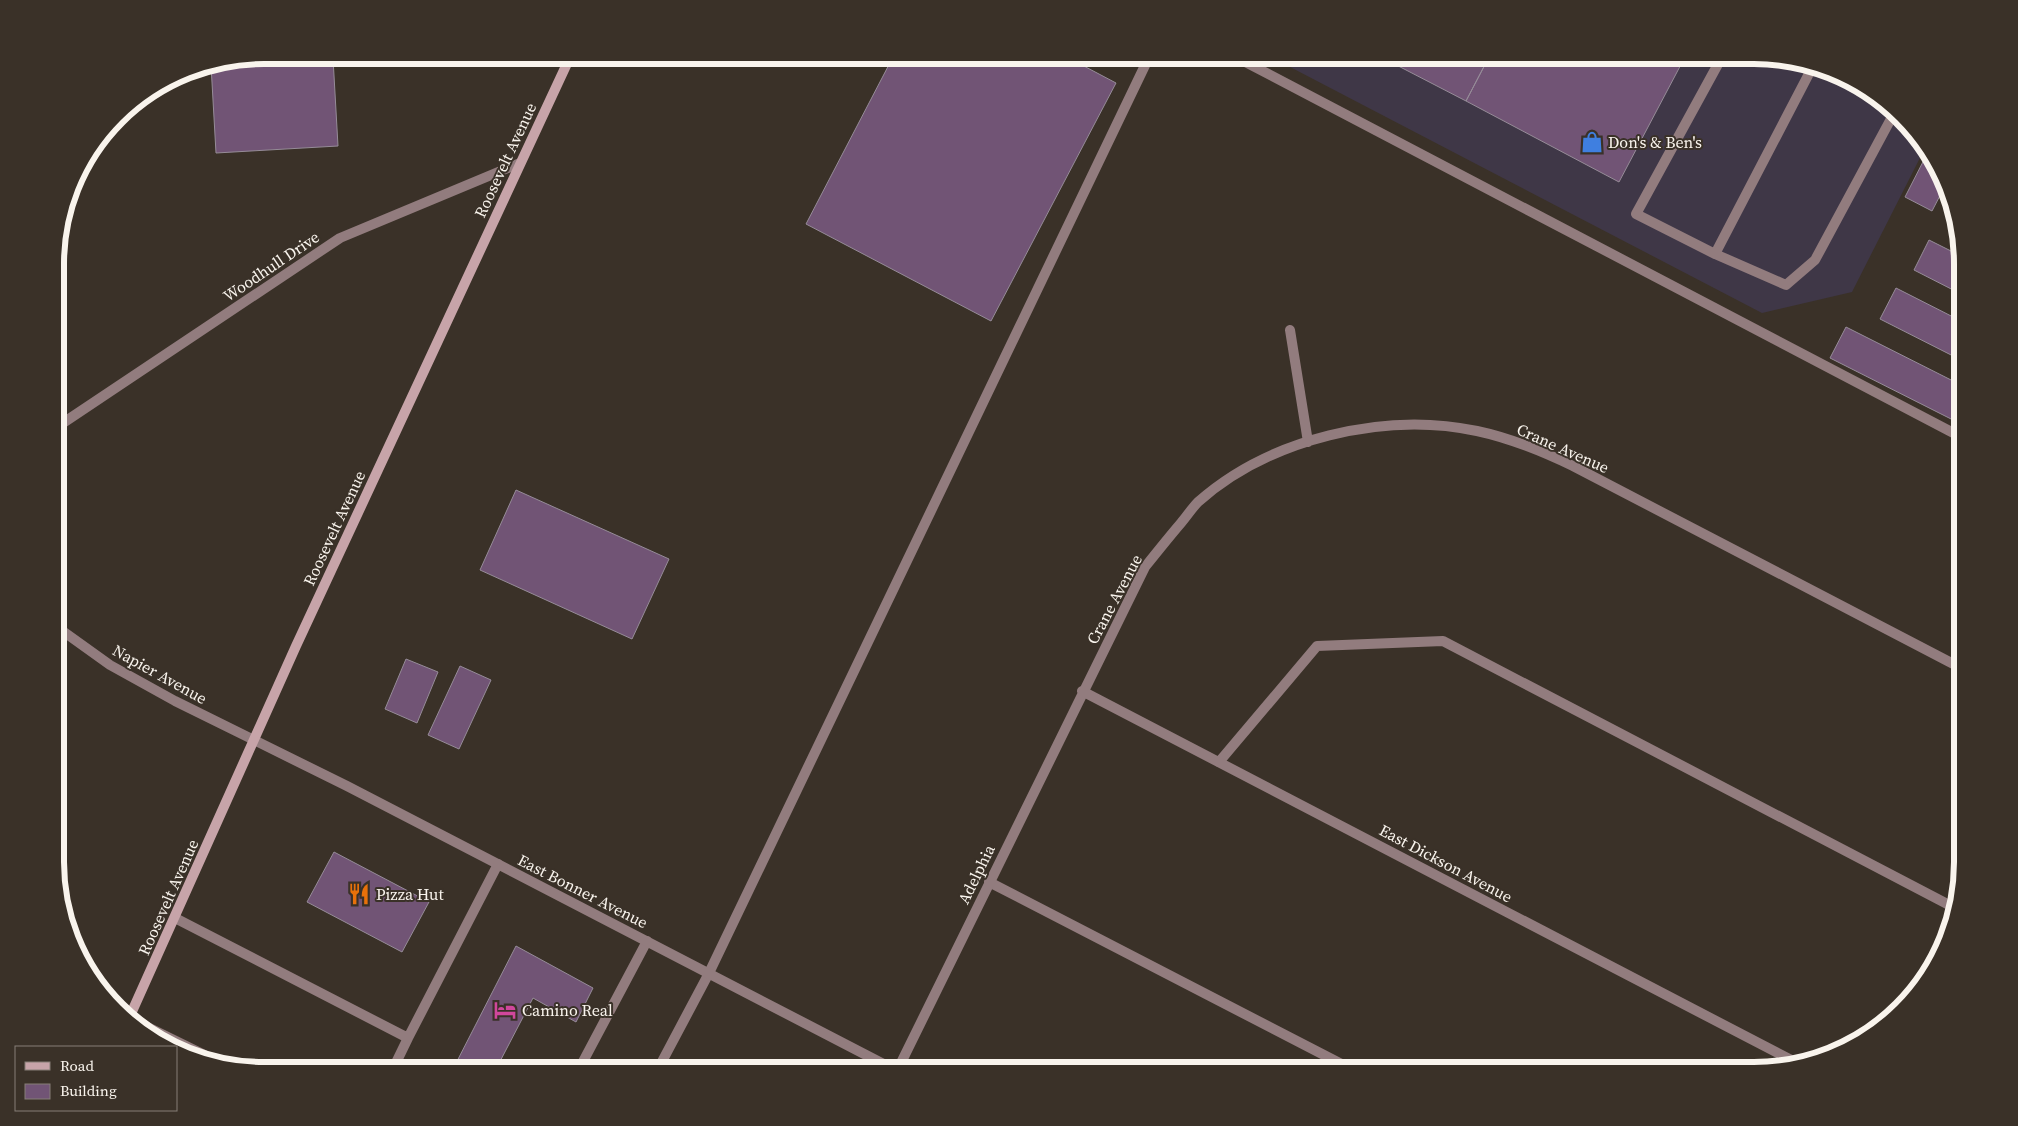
<svg xmlns="http://www.w3.org/2000/svg" width="2018" height="1126" viewBox="0 0 2018 1126" font-family="'Source Serif 4',serif">
<rect width="100%" height="100%" fill="#3a3128"/>
<path fill="#3f3747" d="M1267,55H1755L1809,62L1859,83L1926,146L1852,292L1762,313Z"/>
<path fill="#715475" stroke="#968c98" d="M371,55H407V58H371Z
M894,55H1063L1116,83L991,321L806,224Z
M1377,55H1490L1466,101Z
M1490,55H1686L1619,182L1466,101Z
M333,58L338,146L216,153L211,65Z
M1929,150L1946,184L1932,211L1905,197Z
M1929,240L1963,257V295L1914,270Z
M1896,288L1963,322V361L1880,319Z
M1846,327L1963,386V425L1830,358Z
M516,490L669,559L632,639L480,570Z
M406,659L438,672L417,723L385,709Z
M460,666L491,680L459,749L428,735Z
M334,852L429,902L402,952L307,902Z
M516,946L593,988L576,1022L533,998L495,1071H452Z"/>
<g fill="none" stroke-linecap="round" stroke-linejoin="round">
<path stroke="#927c7e" stroke-width="10" d="M1232,55L1963,438
M1814,64L1715,254L1786,285L1815,260L1893,115
M1715,254L1636,214L1723,55
M1219,762L1317,646L1443,641L1953,907
M989,882L1355,1071
M175,918L408,1038L498,864
M135,1021L227,1066
M392,1071L408,1038
M578,1071L647,941
M657,1071L709,973L1150,55"/>
<path stroke="#927c7e" stroke-width="10" d="M1290,330L1308,442
M57,427L340,238L520,163
M57,627L110,665L175,701L347,786L897,1071
M1082,691L1795,1062
M897,1071L1145,567C1157,552 1169,537 1181,523C1187,516 1192,508 1198,502C1269,439 1384,411 1477,431C1510,438 1542,451 1573,466L1963,669"/>
<path stroke="#c7a4a9" stroke-width="10" d="M130,1016L296,646L571,55"/>
</g>
<defs>
<g id="shop-bare" transform="scale(1.725)"><path d="M-5-2.5h2.3a2.7 3.5 0 0 1 5.4 0H5L5.5 6h-11ZM-1.5-2.5h3a1.5 2.3 0 0 0-3 0Z" fill="#3f7fe0" stroke="#3a3128" stroke-width="2.5" paint-order="stroke"/></g>
<g id="restaurant-bare" transform="scale(1.725)"><path d="M-5-6h1v4h1v-4h1v4h1v-4h1v5L-1.5 .5V6h-2V.5L-5-1ZM5-6V6H3V1.5H1.5Q1.5-4 5-6Z" fill="#e8710a" stroke="#3a3128" stroke-width="2.5" paint-order="stroke"/></g>
<g id="hotel-bare" transform="scale(1.725)"><path d="M-6-4.5h1.5V1H6V5H4.5V3h-9V5H-6ZM-4 0a1.8 1.8 0 1 1 3.6 0ZM.5 0V-2.5h3Q6-2.5 6 0Z" fill="#d1479c" stroke="#3a3128" stroke-width="2.5" paint-order="stroke"/></g>
</defs>
<g fill-rule="evenodd">
<use href="#shop-bare" x="1592" y="142"/>
<use href="#restaurant-bare" x="359" y="894"/>
<use href="#hotel-bare" x="505" y="1010"/>
</g>
<g text-anchor="middle" stroke-width="4" stroke-linejoin="round" paint-order="stroke">
<g font-size="16" fill="#f9f4ed" stroke="#3a3128" text-anchor="start">
<text x="1608" y="148">Don's &amp; Ben's</text>
<text x="376" y="900">Pizza Hut</text>
<text x="522" y="1016">Camino Real</text>
</g>
<g font-size="16" fill="#f9f4ed" stroke="#3a3128">
<text transform="translate(505 160) rotate(-65)" y="6">Roosevelt Avenue</text>
<text transform="translate(271 266) rotate(-34)" y="6">Woodhull Drive</text>
<text transform="translate(1563 448) rotate(24)" y="6">Crane Avenue</text>
<text transform="translate(334 528) rotate(-65)" y="6">Roosevelt Avenue</text>
<text transform="translate(1114 599) rotate(-62)" y="6">Crane Avenue</text>
<text transform="translate(160 674) rotate(29)" y="6">Napier Avenue</text>
<text transform="translate(1446 863) rotate(28)" y="6">East Dickson Avenue</text>
<text transform="translate(976 874) rotate(-64)" y="6">Adelphia</text>
<text transform="translate(583 891) rotate(27)" y="6">East Bonner Avenue</text>
<text transform="translate(168 897) rotate(-66)" y="6">Roosevelt Avenue</text>
</g>
</g>
<path d="M0 0H2018V1126H0ZM264 64H1754A200 200 0 0 1 1954 264V862A200 200 0 0 1 1754 1062H264A200 200 0 0 1 64 862V264A200 200 0 0 1 264 64Z" fill="#3a3128" fill-rule="evenodd"/>
<path fill="none" stroke="#f9f4ed" stroke-width="6" d="M264 64H1754A200 200 0 0 1 1954 264V862A200 200 0 0 1 1754 1062H264A200 200 0 0 1 64 862V264A200 200 0 0 1 264 64Z"/>
<rect x="15" y="1046" width="162" height="65" fill="#3a3128" stroke="#867f77"/>
<rect x="25" y="1062" width="25" height="8" fill="#c7a4a9" stroke="#867f77"/>
<text x="60" y="1071" font-size="15" fill="#f9f4ed">Road</text>
<rect x="25" y="1084" width="25" height="15" fill="#715475" stroke="#867f77"/>
<text x="60" y="1096" font-size="15" fill="#f9f4ed">Building</text>
</svg>
